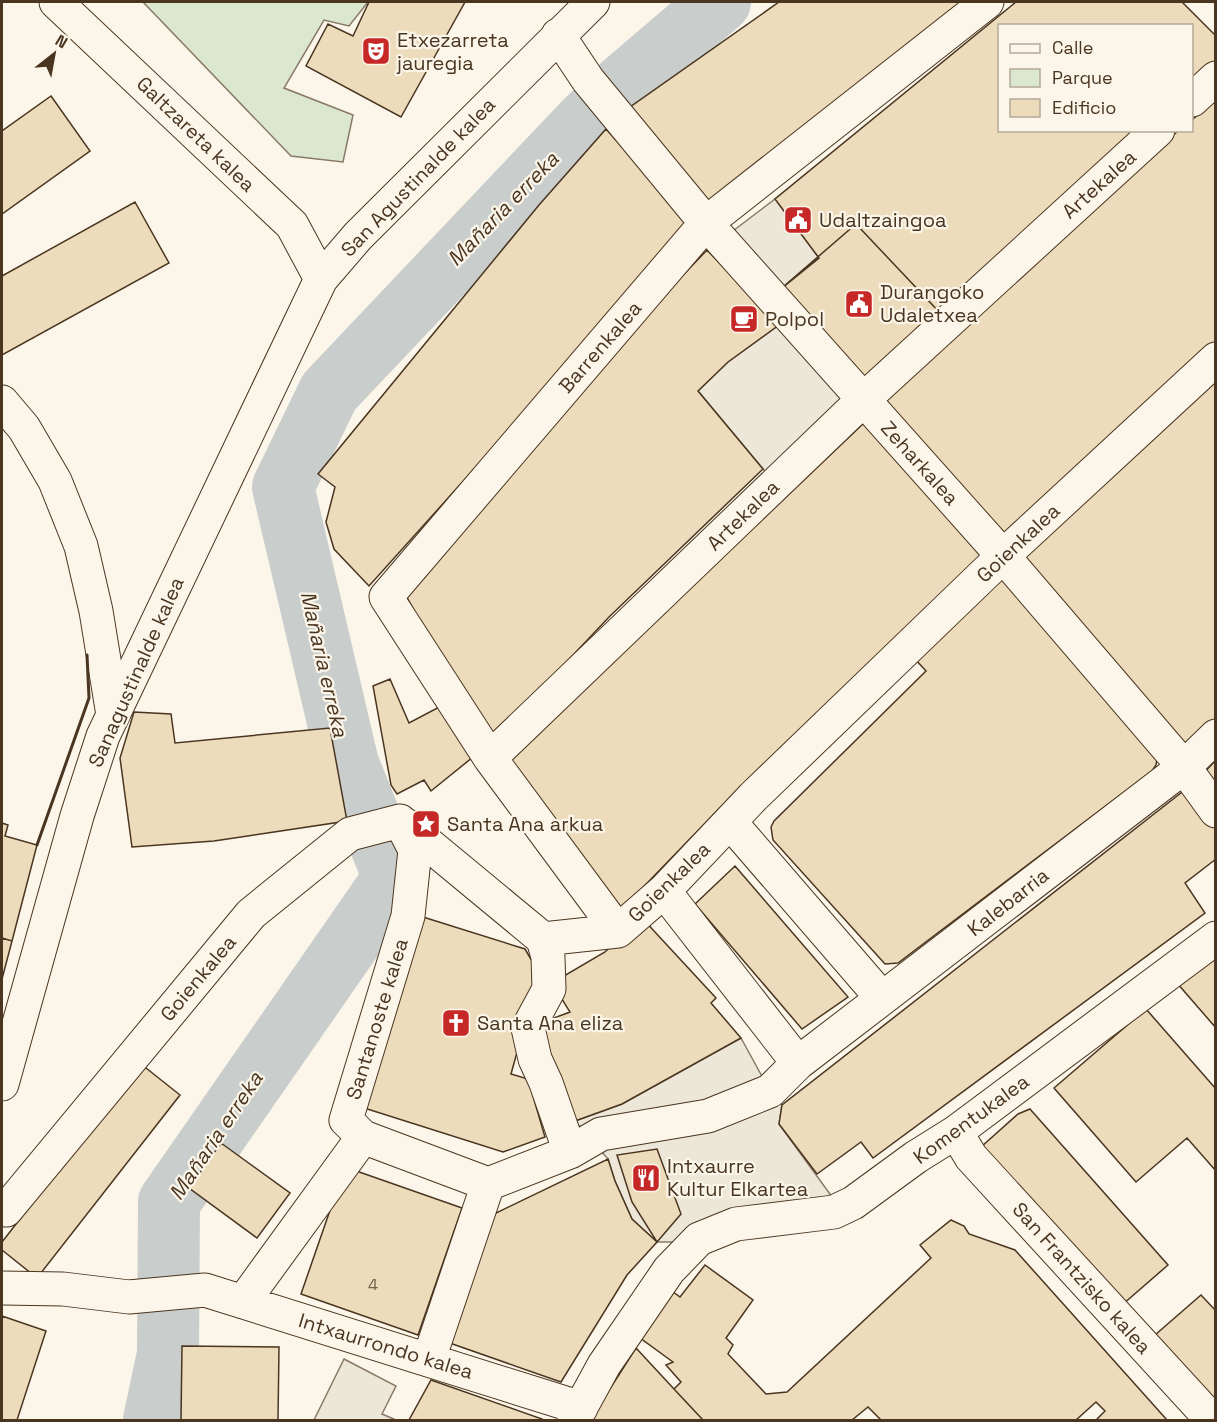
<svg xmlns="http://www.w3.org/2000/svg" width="1217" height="1422" viewBox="0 0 1217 1422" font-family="'Space Grotesk',sans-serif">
<rect width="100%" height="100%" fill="#fbf6e9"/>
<path fill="#dce7d0" stroke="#887966" stroke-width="1.5" d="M143,2H368L349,26L324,20L284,88L353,115L343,162L291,156Z"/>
<path fill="#ede7d9" stroke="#887966" stroke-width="1.5" d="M775,199L819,258L772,297L721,240Z
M779,325L863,400L776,483L763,469L698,391L728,362Z
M741,1038L770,1091L782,1105L779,1124L838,1205L687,1242H657L632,1219L615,1181L608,1159L575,1121L622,1104Z
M344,1359L396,1386L382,1414L396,1420H314Z"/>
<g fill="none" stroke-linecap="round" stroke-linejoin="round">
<path stroke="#c9cecd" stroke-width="62" d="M154,1420L168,1354L169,1202L394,878L348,764L283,487L329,392L583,124L625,83L720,2"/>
</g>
<path fill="#ecdcbc" stroke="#4a3520" stroke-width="1.5" d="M369,2H465L401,117L306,66L328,24L353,36Z
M779,2H966L707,212L623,112Z
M1016,2H1182L1216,36V62L1192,84V26H1000V130H1141L866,383L776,293L819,258L775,199Z
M51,96L90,151L2,214V131Z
M1216,98V343L1006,538L880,400L1179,130H1192V120Z
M606,129L691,224L592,338L369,586L334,549L326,522L335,487L318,474L539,205Z
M135,202L169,263L2,355V276Z
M856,224L941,314L866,383L776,293Z
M707,250L779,325L728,362L698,391L763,469L609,617L494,739L440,657L404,592L662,297Z
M1216,374V720L1184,750L1016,559Z
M866,421L986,558L745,782L622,909L507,762Z
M1004,574L1157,759L1156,765L1152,771L898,963L885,964L773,840L771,827L774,821L926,671L914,658Z
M390,679L409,723L443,705L473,757L431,791L424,780L397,794L391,785L373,686Z
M134,712L171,714L175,743L330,728L347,821L214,841L132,847L120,758Z
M1216,760V796L1199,778Z
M1186,789L1216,824V859L1185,883L1205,913L873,1158L861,1142L817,1174L779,1124L782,1105Z
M2,823L8,825L5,836L37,845L12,941L2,938Z
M735,866L848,997L802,1029L695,904Z
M423,917L525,949L539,973L511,1074L528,1079L545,1137L503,1152L361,1107Z
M642,918L716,998L711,1003L741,1038L622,1104L575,1121L535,1025L570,1012L552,983L605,952Z
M2,938L12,941L2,979Z
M1216,950V1028L1177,983Z
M1146,1009L1216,1089V1171L1187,1138L1136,1182L1054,1088Z
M141,1064L180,1095L37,1278L2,1250V1242Z
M1030,1109L1168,1265L1122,1305L981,1147L1018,1114Z
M221,1143L290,1193L257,1238L189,1188Z
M657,1149L681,1214L657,1242L632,1202L617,1155Z
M608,1159L615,1181L632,1219L657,1242L627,1275L561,1382L444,1341L494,1214Z
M345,1167L462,1208L418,1335L301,1294Z
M951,1220L964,1226L969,1234L1015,1250L1167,1420H1099L1097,1419L1105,1411L1096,1402L1076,1420H881L868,1407L852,1420H703L674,1389L681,1382L666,1365L673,1362L636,1335L669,1289L680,1297L705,1265L753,1300L726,1338L733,1345L728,1354L766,1394L787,1392L931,1258L920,1245Z
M1201,1295L1216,1311V1403L1155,1335Z
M2,1316L46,1331L17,1420H2Z
M182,1346L279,1347L278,1420H181Z
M636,1348L674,1389L703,1420H590Z
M431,1380L542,1419L541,1420H409Z"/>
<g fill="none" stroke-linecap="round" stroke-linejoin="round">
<g stroke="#4a3520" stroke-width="35">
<path id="minor" d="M56,2L292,225L321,279
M558,35L588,80L706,223L1003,556L1184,767L1216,811
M1192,100L1216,78
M2,402L24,428L55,481L81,546L96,611L113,715
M490,758L386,597L706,223L987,2
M400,821L415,850L408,916L346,1120L363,1137L488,1184L570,1152L601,1134L708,1116L770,1091L798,1063L1184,767L1216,736
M730,822L882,998
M404,824L543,939L618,931L664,891L753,797L1003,556L1216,359
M664,891L798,1063
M618,931L490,758L863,400L1158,130
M543,939L548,957L549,989L528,1028L535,1059L546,1083L570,1152
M2,1084L77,816L103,736L321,279L358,236L593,2
M956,1132L971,1157L1212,1420
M2,1209L6,1210L251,914L350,834L400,821
M2,1288L63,1289L129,1297L205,1290L581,1408
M243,1302L363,1137
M429,1359L488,1184
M574,1420L604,1365L669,1270L699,1239L736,1224L834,1212L853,1203L916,1157L956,1132L1216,938"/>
</g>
<use href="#minor" stroke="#fbf6e9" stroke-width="33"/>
<path stroke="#4a3520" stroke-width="3" d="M37,845L89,698L87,655"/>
</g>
<defs>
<g id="theatre-square" transform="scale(1.5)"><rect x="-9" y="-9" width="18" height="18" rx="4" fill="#c62828" stroke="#fbf6e9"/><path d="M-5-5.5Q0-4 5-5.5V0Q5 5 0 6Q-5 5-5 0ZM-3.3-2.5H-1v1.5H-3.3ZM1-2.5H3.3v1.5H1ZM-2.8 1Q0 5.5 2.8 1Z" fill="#fff"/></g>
<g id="civic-square" transform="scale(1.5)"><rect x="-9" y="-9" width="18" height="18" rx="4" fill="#c62828" stroke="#fbf6e9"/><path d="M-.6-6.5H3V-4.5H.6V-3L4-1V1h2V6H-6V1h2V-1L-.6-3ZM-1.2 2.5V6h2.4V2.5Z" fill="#fff"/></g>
<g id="cafe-square" transform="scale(1.5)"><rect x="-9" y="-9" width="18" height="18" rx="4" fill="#c62828" stroke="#fbf6e9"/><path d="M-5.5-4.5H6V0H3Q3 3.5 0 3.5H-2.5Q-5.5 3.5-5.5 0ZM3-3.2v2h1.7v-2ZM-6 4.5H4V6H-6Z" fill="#fff"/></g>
<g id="sight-square" transform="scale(1.5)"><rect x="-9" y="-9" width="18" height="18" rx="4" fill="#c62828" stroke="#fbf6e9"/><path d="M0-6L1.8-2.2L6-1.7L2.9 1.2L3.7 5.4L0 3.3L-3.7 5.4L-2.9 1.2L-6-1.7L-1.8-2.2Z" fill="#fff"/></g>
<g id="church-square" transform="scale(1.5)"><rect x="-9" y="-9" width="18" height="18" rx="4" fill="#c62828" stroke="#fbf6e9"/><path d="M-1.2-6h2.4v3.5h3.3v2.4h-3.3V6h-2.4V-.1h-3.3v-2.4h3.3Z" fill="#fff"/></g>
<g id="restaurant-square" transform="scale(1.5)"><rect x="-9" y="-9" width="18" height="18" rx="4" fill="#c62828" stroke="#fbf6e9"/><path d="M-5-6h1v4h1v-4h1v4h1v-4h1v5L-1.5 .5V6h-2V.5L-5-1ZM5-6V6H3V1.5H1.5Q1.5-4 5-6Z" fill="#fff"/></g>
</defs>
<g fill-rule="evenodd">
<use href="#theatre-square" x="376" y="51"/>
<use href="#civic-square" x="798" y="220"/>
<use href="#civic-square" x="859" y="304"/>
<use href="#cafe-square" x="744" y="319"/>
<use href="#sight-square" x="426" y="824"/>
<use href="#church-square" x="456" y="1023"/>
<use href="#restaurant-square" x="646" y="1178"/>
</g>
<g text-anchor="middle" stroke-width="4.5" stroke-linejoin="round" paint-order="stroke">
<g font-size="16" fill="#725f47">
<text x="373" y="1290">4</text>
</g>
<g font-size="20" fill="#4a3520" stroke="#fbf6e9" text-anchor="start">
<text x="397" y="47">Etxezarreta<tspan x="397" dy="23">jauregia</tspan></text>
<text x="819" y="227">Udaltzaingoa</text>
<text x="880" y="299">Durangoko<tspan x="880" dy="23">Udaletxea</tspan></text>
<text x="765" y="326">Polpol</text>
<text x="447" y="831">Santa Ana arkua</text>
<text x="477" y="1030">Santa Ana eliza</text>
<text x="667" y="1173">Intxaurre<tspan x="667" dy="23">Kultur Elkartea</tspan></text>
</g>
<g font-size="20" fill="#4a3520" stroke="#fbf6e9">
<text transform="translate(196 134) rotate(44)" y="7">Galtzareta kalea</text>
<text transform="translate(418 177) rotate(-46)" y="7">San Agustinalde kalea</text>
<text transform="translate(1099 184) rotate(-42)" y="7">Artekalea</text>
<text transform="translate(600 347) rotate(-49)" y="7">Barrenkalea</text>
<text transform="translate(920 463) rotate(48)" y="7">Zeharkalea</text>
<text transform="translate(743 515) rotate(-44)" y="7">Artekalea</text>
<text transform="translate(1018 543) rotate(-43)" y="7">Goienkalea</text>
<text transform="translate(136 672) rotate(-66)" y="7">Sanagustinalde kalea</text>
<text transform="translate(669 882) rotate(-44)" y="7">Goienkalea</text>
<text transform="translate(1008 902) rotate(-38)" y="7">Kalebarria</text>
<text transform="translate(198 978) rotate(-50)" y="7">Goienkalea</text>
<text transform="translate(377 1019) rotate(-73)" y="7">Santanoste kalea</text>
<text transform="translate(971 1119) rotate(-36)" y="7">Komentukalea</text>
<text transform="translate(1082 1278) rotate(48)" y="7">San Frantzisko kalea</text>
<text transform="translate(386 1346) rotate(17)" y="7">Intxaurrondo kalea</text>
</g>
<g font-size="21" font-style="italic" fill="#4a3520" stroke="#fbf6e9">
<text transform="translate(503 209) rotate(-46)" y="7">Mañaria erreka</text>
<text transform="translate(324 664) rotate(77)" y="7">Mañaria erreka</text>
<text transform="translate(216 1136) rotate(-56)" y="7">Mañaria erreka</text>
</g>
</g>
<rect width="1217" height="1422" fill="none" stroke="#4a3520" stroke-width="6"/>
<rect x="998" y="24" width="195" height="108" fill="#fbf6e9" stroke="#b4a999" stroke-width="1.5"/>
<rect x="1010" y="44" width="30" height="9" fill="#fbf6e9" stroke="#b4a999" stroke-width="1.5"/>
<text x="1052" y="54" font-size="18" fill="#4a3520">Calle</text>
<rect x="1010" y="69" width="30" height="18" fill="#dce7d0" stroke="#b4a999" stroke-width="1.5"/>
<text x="1052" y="84" font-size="18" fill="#4a3520">Parque</text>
<rect x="1010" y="99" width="30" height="18" fill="#ecdcbc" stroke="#b4a999" stroke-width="1.5"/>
<text x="1052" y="114" font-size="18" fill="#4a3520">Edificio</text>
<g transform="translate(54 54) rotate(31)" stroke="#fbf6e9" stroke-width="4.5" paint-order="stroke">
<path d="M0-4.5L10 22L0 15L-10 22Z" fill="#4a3520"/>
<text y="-9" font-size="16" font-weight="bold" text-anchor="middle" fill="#4a3520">N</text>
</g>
</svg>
